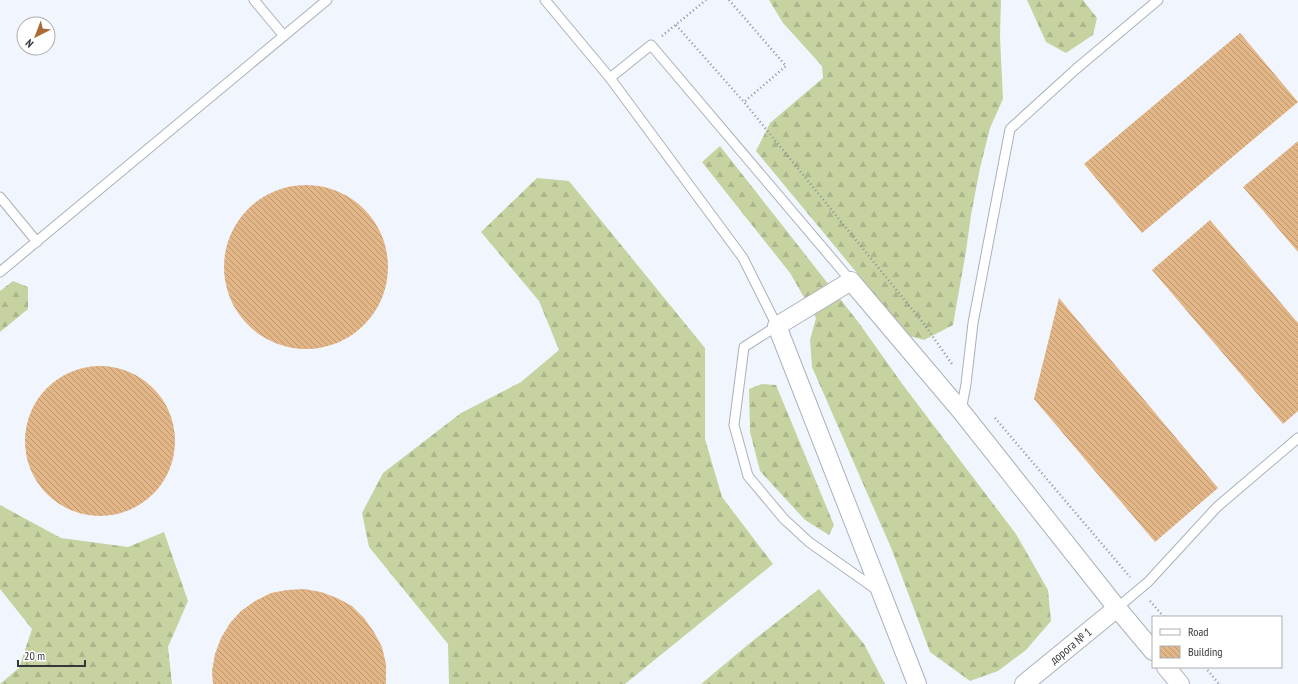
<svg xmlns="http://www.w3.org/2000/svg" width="1298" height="684" viewBox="0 0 1298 684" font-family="'PT Sans Narrow',sans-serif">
<defs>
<pattern id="forest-firs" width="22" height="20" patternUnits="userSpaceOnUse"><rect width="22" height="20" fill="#c6d3a1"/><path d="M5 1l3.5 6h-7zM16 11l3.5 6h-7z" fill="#abb68c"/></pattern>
<pattern id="building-back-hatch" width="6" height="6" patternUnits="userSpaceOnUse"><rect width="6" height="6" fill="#e3b687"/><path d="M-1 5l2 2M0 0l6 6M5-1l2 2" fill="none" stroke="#b99570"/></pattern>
</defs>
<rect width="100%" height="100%" fill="#f1f6fe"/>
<path fill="url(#forest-firs)" d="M769,0H1001L1000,37L1003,99L990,128L980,168L971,215L966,251L953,325L924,340L909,336L756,151L770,123L823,78L822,66L783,23Z
M1027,0H1083L1097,18L1093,35L1066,53L1046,42Z
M720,146L859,323L903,385L1016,534L1048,590L1051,621L1026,650L998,671L970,681L930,652L892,550L812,367L810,340L816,318L790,273L702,162Z
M537,178L569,181L705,348V439L722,497L773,564L625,684H449L448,644L369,547L362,513L383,473L461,413L521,382L559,350L539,301L481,232Z
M13,281L28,287V309L0,332V291Z
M762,384L776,385L834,525L829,535L805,520L760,471L750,432L749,389Z
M0,505L61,538L128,547L164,532L188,601L168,647L172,684H0L19,668L32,629L0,589Z
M819,589L864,644L885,684H701L750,643Z"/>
<path fill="url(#building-back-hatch)" d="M1240,33L1298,102L1142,233L1084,164Z
M1298,141V252L1243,187Z
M224 267a82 82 0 1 1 164 0a82 82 0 1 1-164 0Z
M1210,220L1298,323V411L1283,424L1152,270Z
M1059,298L1218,488L1155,542L1034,399Z
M25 441a75 75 0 1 1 150 0a75 75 0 1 1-150 0Z
M304,589L321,592L337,598L352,606L364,618L374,632L382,647L386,664V684H213L212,671L215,654L221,638L230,623L241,611L255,601L271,593L287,590Z"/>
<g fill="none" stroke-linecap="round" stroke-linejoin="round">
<g stroke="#abb1ba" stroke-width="11">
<path id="service" d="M254,0L284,36
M545,0L610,78
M0,197L37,242
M0,272L327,0
M851,281L651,45L610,78L743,258L777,326L744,347L734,425L748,476L784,519L809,542L877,590
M961,411L966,384L973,323L1010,129L1076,69L1158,0
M1117,608L1148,582L1217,507L1298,438"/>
</g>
<g stroke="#abb1ba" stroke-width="20">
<path id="minor" d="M1166,667L1180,684
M917,684L777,326L851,281L961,411L1117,608L1153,651
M1024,684L1117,608"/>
</g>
<path stroke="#8c9095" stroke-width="2.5" stroke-dasharray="1 3" stroke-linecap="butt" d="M729,0L786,66L744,102
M676,25L744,102L924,324L952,364
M662,36L706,0
M995,418L1130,577
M1150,601L1164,617
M1205,667L1219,684"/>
<use href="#service" stroke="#fff" stroke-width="9"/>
<use href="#minor" stroke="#fff" stroke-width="18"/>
</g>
<g text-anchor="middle" stroke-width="3" stroke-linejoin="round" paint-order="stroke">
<g font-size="12" fill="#35383b" stroke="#fff">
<text transform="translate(1071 646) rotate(-39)" y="4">дорога № 1</text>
</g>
</g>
<rect x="1152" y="616" width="130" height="52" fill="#ffffff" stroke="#aeafb1"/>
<rect x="1160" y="629" width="20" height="6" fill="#ffffff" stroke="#aeafb1"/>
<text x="1188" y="636" font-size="12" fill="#35383b">Road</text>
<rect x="1160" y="646" width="20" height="12" fill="url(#building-back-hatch)" stroke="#aeafb1"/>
<text x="1188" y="656" font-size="12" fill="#35383b">Building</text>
<g transform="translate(36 36) rotate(222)"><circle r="19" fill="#ffffff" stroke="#aeafb1"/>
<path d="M0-3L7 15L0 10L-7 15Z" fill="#aa6a34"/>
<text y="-6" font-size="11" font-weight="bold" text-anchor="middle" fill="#35383b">N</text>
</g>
<path d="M18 660v6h67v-6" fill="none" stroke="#35383b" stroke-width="2"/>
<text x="24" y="660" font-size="12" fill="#35383b" stroke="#ffffff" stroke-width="3" paint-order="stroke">20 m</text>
</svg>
